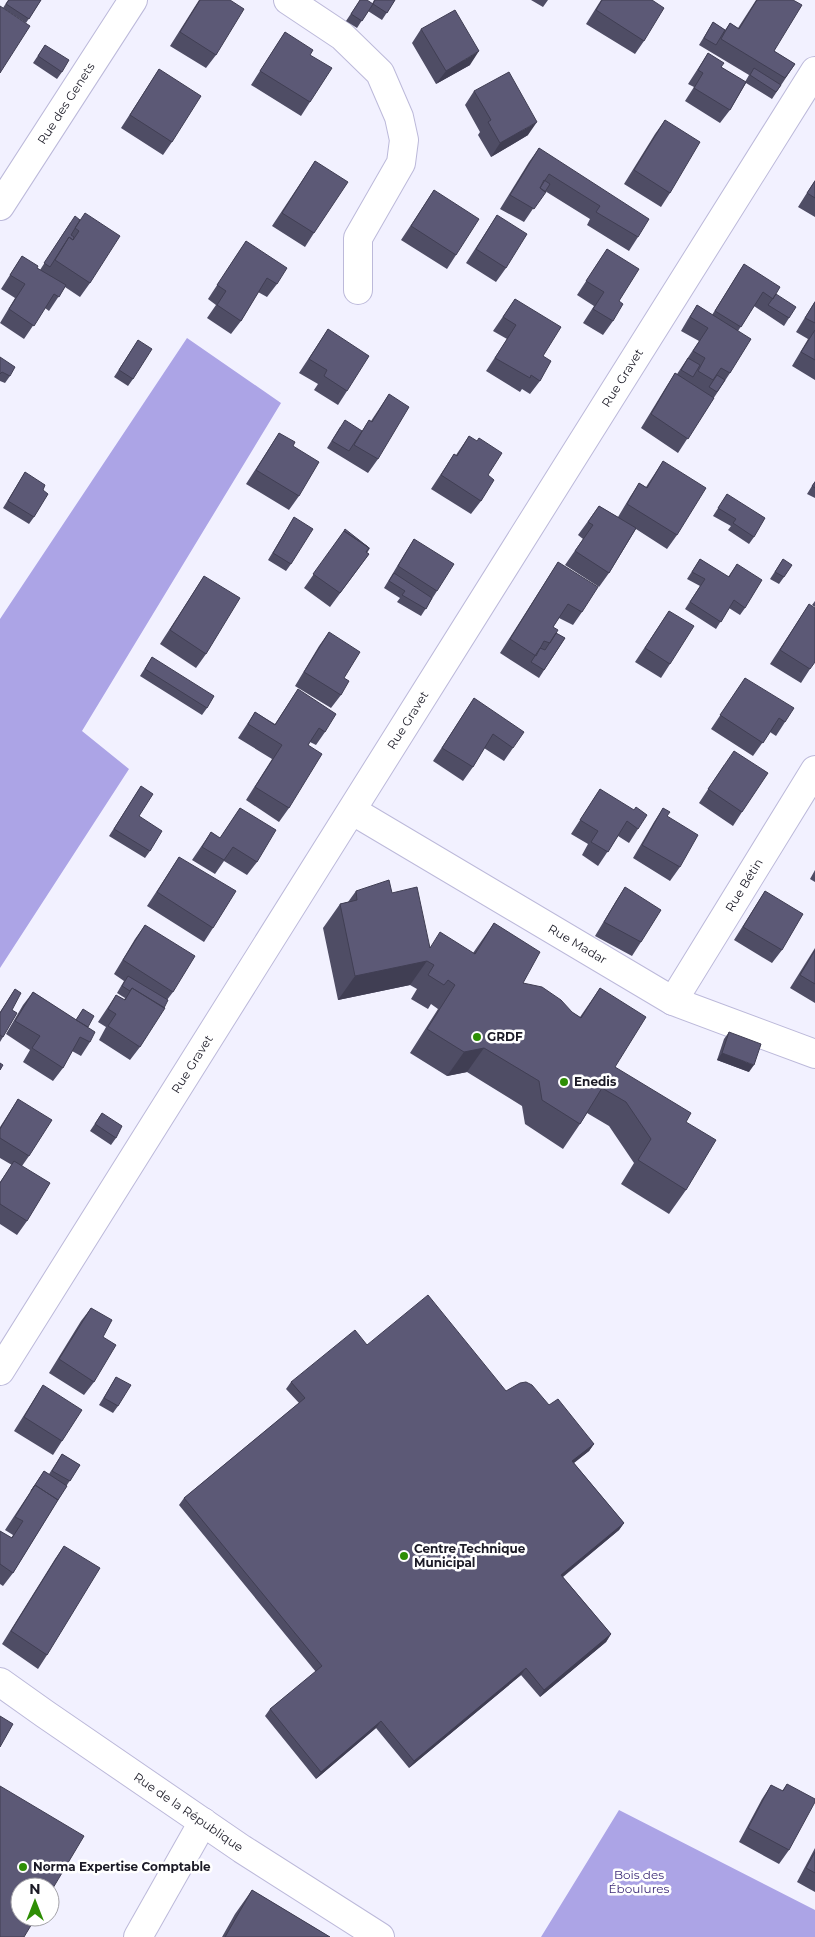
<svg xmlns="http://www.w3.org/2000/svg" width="815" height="1937" viewBox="0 0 815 1937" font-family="Montserrat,sans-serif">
<rect width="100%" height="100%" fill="#f2f1ff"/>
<path fill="#aca4e6" d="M187,338L281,403L82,731L129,769L0,968V619Z
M619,1810L815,1910V1937H541Z"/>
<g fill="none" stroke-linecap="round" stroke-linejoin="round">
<g stroke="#bcb9da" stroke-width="30">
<g id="street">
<path d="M288,0L342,36L380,73L399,117L404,140L401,163L358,238V290"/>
<path id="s1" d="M0,206L133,0"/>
<path id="s2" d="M353,811L673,1001L815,1054"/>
<path id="s3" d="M673,1001L815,770"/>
<path id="s4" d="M0,1371L815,71"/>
<path id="s5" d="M0,1682L45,1714L242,1849L380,1937"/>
<path d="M138,1937L203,1822"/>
</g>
</g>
<use href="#street" stroke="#fff" stroke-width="28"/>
</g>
<path fill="#4f4d65" d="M8,0H41L26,23L3,8Z
M199,0H230L216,55L206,68L170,46Z
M360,0L372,4L374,0H395L382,20L368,11L357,28L346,21Z
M531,0H548L543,7Z
M601,0H652L644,41L635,54L586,24Z
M756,0H793L774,51L795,64L772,99L746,83L730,110L720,123L685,101L694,87L688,84L708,53L721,67L745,82L749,75L699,45L713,22L725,30L730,23L738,28Z
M421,29L470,65L436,84L412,43Z
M285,32L310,55V102L301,116L251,85Z
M45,45L62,72L57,79L33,63Z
M159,69L172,142L163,155L121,128Z
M474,91L528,135L491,157L478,135L480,132L465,105Z
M665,120L670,193L661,207L624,184L655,134Z
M539,148L638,237L629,251L587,225L590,219L545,191L524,222L500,209L529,162Z
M315,161L314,233L305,247L272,226Z
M815,180V217L798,207Z
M434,190L456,255L447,269L401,240Z
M497,215L506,268L496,282L466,263Z
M80,220L90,283L80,297L65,287L49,311L45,308L24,339L0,323L15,298L1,289L22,256L40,270L70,223Z
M246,241L277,284L267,297L258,292L241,321L231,334L207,318L216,305L208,299Z
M607,249L613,321L603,335L583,323L594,306L577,295Z
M744,264L776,294L789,318L784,326L754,306L738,331L730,373L678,453L641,428L666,387L675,373L677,374L699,341L681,331L688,319L697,305L712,315Z
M515,299L543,356L540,381L530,394L522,389L520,392L486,371L507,339L493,331Z
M815,301V380L792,366L808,339L796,332Z
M328,329L347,391L338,405L314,390L318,384L299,373Z
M138,340L133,379L128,386L114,377Z
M0,357L10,376L5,383L0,381Z
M389,394L378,459L368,473L327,448L340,427L362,431L369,420L371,421Z
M279,433L293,446L299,496L289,510L246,484Z
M469,436L488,475L481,501L471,514L431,489L454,454L456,455Z
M663,461L677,535L667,549L636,529L609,573L599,587L565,565L583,539L578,535L599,506L618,517L630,497L639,483L646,487Z
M25,472L43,490L34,517L29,524L3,508Z
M815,481V498L807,494Z
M727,494L754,537L749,544L728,530L731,526L713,516Z
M294,517L291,564L286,571L268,560Z
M344,531L370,548L367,553L369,554L330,607L304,588Z
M414,539L437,591L421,616L397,602L400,598L384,588L405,553Z
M700,559L728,577L737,564L745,608L740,615L729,608L716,629L685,609L700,586L687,579Z
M783,559L784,577L779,584L770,579Z
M558,562L582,612L573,625L559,618L553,627L556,633L565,638L539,678L500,653L549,576Z
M204,576L206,654L196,668L160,644Z
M815,601V607L812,605Z
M809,604L810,669L801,683L770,664Z
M669,611L670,664L661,678L635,662Z
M329,632L344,678L341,695L331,708L295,686L319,646Z
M152,657L207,708L202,715L140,676Z
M745,678L785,722L776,736L770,732L753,756L711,729Z
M298,689L325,732L316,745L310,742L308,745L289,808L279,822L246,800L272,759L238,738L255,712L275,724Z
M474,698L513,748L504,761L484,748L473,767L463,781L433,761Z
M724,765L742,812L733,826L699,803Z
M141,786L139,816L150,851L145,858L109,836Z
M600,789L638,829L629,843L618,836L598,866L582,855L588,844L571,834Z
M240,808L257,862L247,875L224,861L215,874L192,860L211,832L220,838Z
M663,808L667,816L680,867L670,881L633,858L654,822Z
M179,857L213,928L204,942L147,906Z
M815,870V882L810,879Z
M625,887L641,942L632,956L595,936L616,901Z
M356,891L392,893L430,947L473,953L494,923L523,983L580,1017L600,988L615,1067L686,1122V1190L669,1214L621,1184L634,1163L609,1126L587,1113L580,1124L563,1149L525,1124L522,1106L467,1072L447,1076L410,1053L438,1009L431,1004L428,1009L411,999L417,989L410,985L338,1000L323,928L340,904L348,902Z
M765,891L782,950L772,963L734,940L756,905Z
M145,925L173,992L167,1000L140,1047L130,1060L99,1040L106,1027L98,1022L116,995L124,1000L125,998L117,993L124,981L114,974L135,939Z
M815,948V1003L790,988Z
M15,989L12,1010L3,1037L0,1042V1012Z
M33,992L76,1020L83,1009L88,1027L90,1042L81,1056L72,1051L63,1068L53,1081L23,1062L30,1050L6,1034L23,1005Z
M729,1032L749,1072L717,1060L724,1039Z
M18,1099L29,1156L22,1166L27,1221L17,1235L0,1224V1182L12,1165L0,1158V1127Z
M102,1113L116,1138L111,1145L90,1131Z
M91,1308L103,1337L94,1382L84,1395L49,1373L81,1321Z
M367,1345L549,1405L594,1444L589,1451L574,1463L624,1523L619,1530L563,1577L611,1634L606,1642L540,1697L521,1675L409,1768L376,1728L316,1779L265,1716L270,1709L316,1672L179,1505L184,1498L299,1403L286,1389L291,1382Z
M116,1377L118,1406L113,1413L99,1405Z
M43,1385L62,1441L53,1455L14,1431Z
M62,1454L80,1465L67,1485L13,1573L3,1586L0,1584V1531L11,1538L13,1535L5,1530L44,1471L49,1474Z
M64,1546L47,1655L38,1669L2,1644L55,1559Z
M787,1784L789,1850L779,1864L739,1842L762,1799L771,1785L782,1791Z
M815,1848V1892L797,1882Z
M252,1890L330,1937H222L235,1914Z"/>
<path fill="#403e53" d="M479,51L470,65L436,84L446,71Z
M537,122L528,135L491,157L500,143Z
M427,961L410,985L338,1000L355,976Z
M484,1048L467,1072L447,1076L464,1052Z
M722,1053L754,1065L749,1072L717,1060Z
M594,1444L589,1451L567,1468L572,1461Z
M624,1523L619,1530L556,1582L561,1575Z
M611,1634L606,1642L540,1697L544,1690Z
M526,1668L521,1675L409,1768L414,1761Z
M381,1721L376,1728L316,1779L321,1772Z"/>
<path fill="#5c5976" stroke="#403e53" d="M9,0H41L29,19L6,4Z
M200,0H230L244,9L216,55L180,32Z
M360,0H367L373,4L375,0H395L387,13L373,4L362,21L351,14Z
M602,0H652L664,8L644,41L596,10Z
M757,0H793L802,5L774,51L795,64L785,78L721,39L730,23L739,29Z
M0,6L30,26L0,73Z
M455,10L479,51L446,71L421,29Z
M713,22L725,30L716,45L704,38Z
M285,32L313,50L310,55L332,68L310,102L260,71Z
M45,45L69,60L62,72L38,56Z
M708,53L724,63L721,67L746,82L730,110L694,88L703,73L698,70Z
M754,68L781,85L776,92L750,75Z
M159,69L201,96L172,142L130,115Z
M509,72L537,122L500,143L488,122L491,120L474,91Z
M665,120L700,142L670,193L634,170Z
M539,148L649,219L638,237L596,212L600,206L549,174L540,188L546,192L534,209L510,195Z
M315,161L348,182L314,233L282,213Z
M544,180L550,184L545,192L540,188Z
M815,181V198L807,193Z
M434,190L479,219L456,255L411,226Z
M85,213L120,236L90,283L55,260L69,237L73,240L79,231L75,228Z
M497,215L527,234L506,268L476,249Z
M75,216L80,220L71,235L74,237L73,240L69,237L50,267L44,263Z
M246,241L287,268L277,284L267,278L241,321L217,305L226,291L217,285Z
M607,249L639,269L619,301L623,304L613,321L593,309L604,292L586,281Z
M22,256L38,266L37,268L66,285L59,297L54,294L34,326L9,309L25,284L10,275Z
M744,264L780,287L773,299L763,292L741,327L715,311Z
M776,294L796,307L789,318L768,305Z
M515,299L561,327L543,356L551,361L540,381L531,375L530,378L495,358L516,325L503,317Z
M815,302V323L805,318Z
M697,305L751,339L730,373L721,368L713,380L698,371L705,358L693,351L708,328L690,317Z
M328,329L369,356L347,391L324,376L327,370L309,359Z
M815,330V360L801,352Z
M138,340L152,349L133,379L119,370Z
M0,357L15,367L10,376L2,372L0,374Z
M688,358L700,365L693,377L681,370Z
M675,373L714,398L688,439L651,414Z
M717,375L725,380L717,392L709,387Z
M389,394L409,407L378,459L354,445L369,420L372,422Z
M345,420L362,431L349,451L332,441Z
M279,433L295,442L293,446L319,462L299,496L256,470Z
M469,436L477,441L479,438L502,453L488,475L494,480L481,501L441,475L454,454L457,456Z
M663,461L706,488L677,535L627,504L639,483L647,488Z
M25,472L45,485L43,490L48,494L34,517L8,501Z
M815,482V488L812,486Z
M727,494L765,518L754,537L733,523L736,519L718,508Z
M599,506L636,528L609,573L575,551L593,525L588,522Z
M294,517L313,529L291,564L273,553Z
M345,529L368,547L344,531Z
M344,531L369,548L366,552L369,554L340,593L313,574Z
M414,539L454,564L437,591L398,566Z
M700,559L729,577L737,564L762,580L745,608L734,600L721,622L690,602L705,579L692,572Z
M783,559L792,565L784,577L775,572Z
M558,562L598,587L582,612L568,604L553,627L558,630L550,643L544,641L536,656L510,639Z
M394,573L432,598L426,609L402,595L405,591L389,581Z
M204,576L240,598L206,654L170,630Z
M809,604L815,608V662L810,669L780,650Z
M669,611L694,626L670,664L645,648Z
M329,632L360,652L344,678L349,681L341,695L304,672Z
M556,633L565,638L544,670L531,662L540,648L545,650Z
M152,657L214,696L207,708L145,669Z
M745,678L794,708L785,722L779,718L763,743L720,715Z
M298,689L336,714L325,732L319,728L308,745L322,754L289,808L255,787L282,745L248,724L255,712L275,725Z
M474,698L524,732L513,748L493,734L473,767L442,748Z
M734,751L768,773L742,812L708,789Z
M141,786L153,794L139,816L162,831L150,851L114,829Z
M600,789L634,810L636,807L647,815L638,829L627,821L608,852L591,842L598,831L580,820Z
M240,808L276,830L257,862L233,847L224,860L202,847L211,832L220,838Z
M663,808L670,812L667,816L698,835L680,867L642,845Z
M179,857L236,891L213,928L157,892Z
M389,880L392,893L417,887L430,948L440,932L475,954L494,923L540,952L523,983L542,987L561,1000L572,1012L581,1018L600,988L646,1017L615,1067L691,1113L686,1122L716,1140L686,1190L638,1160L651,1139L626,1102L602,1088L580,1124L542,1100L539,1081L484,1048L464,1052L427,1029L455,985L448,980L444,985L428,975L434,965L427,961L355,976L340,904L357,900L356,891Z
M625,887L661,910L641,942L604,922Z
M765,891L803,914L782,950L743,927Z
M145,925L195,956L173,992L123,960Z
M815,950V984L800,975Z
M128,976L168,1000L164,1008L132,988L130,991L122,986Z
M132,988L165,1008L140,1047L108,1026L116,1014L108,1009L116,995L125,1000Z
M15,989L21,993L12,1010L17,1013L3,1037L0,1035V1013Z
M33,992L95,1032L90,1042L80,1037L63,1068L32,1048L40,1036L15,1021Z
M83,1009L94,1016L88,1027L76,1020Z
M729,1032L761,1044L754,1065L722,1053Z
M0,1063L3,1065L0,1070Z
M18,1099L52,1120L29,1156L0,1138V1129Z
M102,1113L122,1126L116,1138L95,1124Z
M14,1161L50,1183L27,1221L0,1204V1183Z
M428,1295L506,1391L520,1383L526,1382L532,1385L549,1405L558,1399L594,1444L572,1461L624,1523L561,1575L611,1634L544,1690L526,1668L414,1761L381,1721L321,1772L270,1709L322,1666L184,1498L305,1398L291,1382L355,1330L367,1345Z
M91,1308L112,1320L103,1337L116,1345L94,1382L59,1359Z
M116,1377L131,1385L118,1406L104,1398Z
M43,1385L82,1410L62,1441L24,1417Z
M62,1454L80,1465L70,1481L52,1471Z
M44,1471L67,1486L58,1500L35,1485L31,1491Z
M35,1485L58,1500L13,1573L0,1564V1531L12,1538L23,1521L15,1517Z
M64,1546L100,1568L47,1655L11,1631Z
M0,1716L13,1724L0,1747Z
M787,1784L815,1799V1802L789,1850L748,1828L771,1785L783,1791Z
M0,1786L84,1836L50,1893V1887H20V1917H36L24,1937H0Z
M815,1852V1873L806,1868Z
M252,1890L330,1937H225Z"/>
<g fill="#2e8e05" stroke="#fff" stroke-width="2">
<circle cx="477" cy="1037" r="5"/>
<circle cx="564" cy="1082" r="5"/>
<circle cx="404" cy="1556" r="5"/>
<circle cx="23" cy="1867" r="5"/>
</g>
<g text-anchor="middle" stroke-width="5" stroke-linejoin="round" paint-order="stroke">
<g font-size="12" fill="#1b1a26" stroke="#fff">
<text dy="4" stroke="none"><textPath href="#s1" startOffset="122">Rue des Genets</textPath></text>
<text dy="4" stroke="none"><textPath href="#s4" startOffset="1172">Rue Gravet</textPath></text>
<text dy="4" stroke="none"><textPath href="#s4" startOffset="768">Rue Gravet</textPath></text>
<text dy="4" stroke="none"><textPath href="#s3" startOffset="136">Rue Bétin</textPath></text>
<text dy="4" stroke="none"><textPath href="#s2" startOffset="261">Rue Madar</textPath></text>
<text dy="4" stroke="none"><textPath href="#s4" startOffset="362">Rue Gravet</textPath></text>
<text dy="4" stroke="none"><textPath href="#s5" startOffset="229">Rue de la République</textPath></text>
</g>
<g font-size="12" font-weight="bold" fill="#1b1a26" stroke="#fff" text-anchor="start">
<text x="487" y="1041">GRDF</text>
<text x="574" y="1086">Enedis</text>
<text x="414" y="1553">Centre Technique<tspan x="414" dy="14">Municipal</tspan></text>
<text x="33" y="1871">Norma Expertise Comptable</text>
</g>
<g font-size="12" fill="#3d2b77" stroke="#fff">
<text x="639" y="1879">Bois des<tspan x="639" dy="14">Éboulures</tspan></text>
</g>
</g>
<g transform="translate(35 1902)"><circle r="24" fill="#ffffff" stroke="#a4a3a8"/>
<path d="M0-4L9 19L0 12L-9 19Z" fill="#2e8e05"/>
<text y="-8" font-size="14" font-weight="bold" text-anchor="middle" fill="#1b1a26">N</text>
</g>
</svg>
